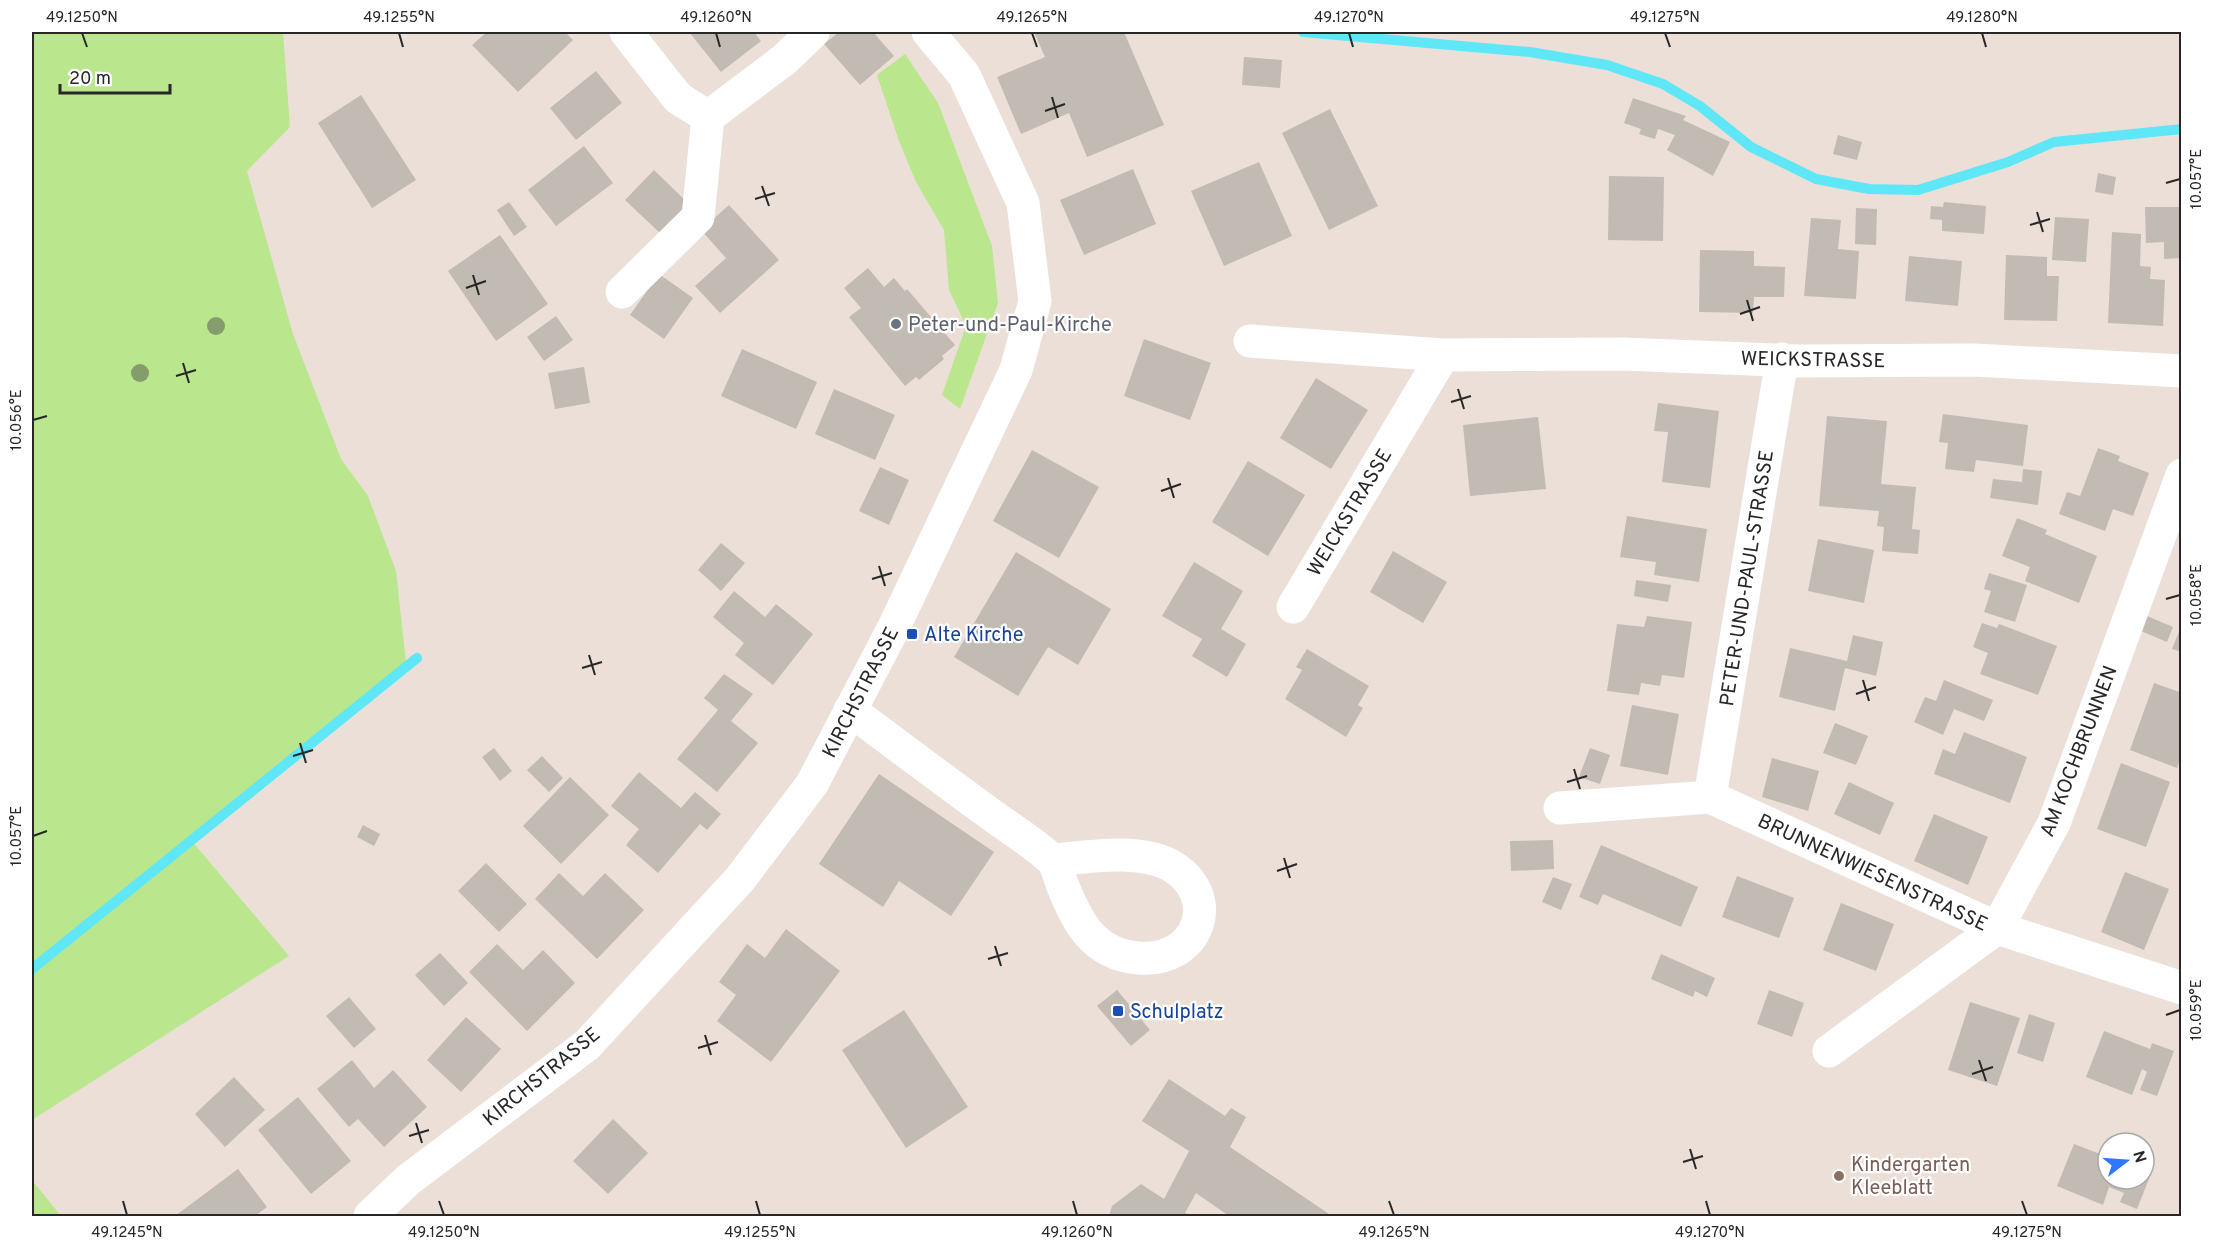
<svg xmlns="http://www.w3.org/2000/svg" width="2213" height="1248" viewBox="0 0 2213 1248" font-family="Overpass,sans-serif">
<rect width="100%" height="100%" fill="#ebdfd7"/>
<path fill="#bae78e" d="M32,32H283L290,127L247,171L293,334L341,459L368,496L396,571L406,663L191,840L289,956L32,1120Z
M905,54L938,103L992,246L998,303L960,409L942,395L966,326L949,290L944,230L916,182L899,141L877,75Z
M32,1180L61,1216H62H32Z"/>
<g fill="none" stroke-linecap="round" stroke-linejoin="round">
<path stroke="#60e7f7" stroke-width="10" d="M1303,32L1530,52L1607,65L1663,84L1700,106L1751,147L1816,179L1869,189L1918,190L2008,162L2054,142L2182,129
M32,969L417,658"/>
</g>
<path fill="#c2bbb3" d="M487,32H565L573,40L518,92L472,45Z
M689,32H754L761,41L721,72Z
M839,32H873L894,56L860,85L824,44Z
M1034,32H1124L1164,125L1087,157L1069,113L1021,134L997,77L1045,57Z
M1244,57L1282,60L1280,88L1242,85Z
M596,71L622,103L576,140L550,108Z
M361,95L416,180L372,208L318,123Z
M1633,98L1686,116L1683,120L1730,142L1713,176L1667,150L1675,135L1658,129L1655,139L1639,134L1641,129L1624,123Z
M1330,109L1378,206L1329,230L1282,133Z
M1838,135L1862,142L1857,160L1833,154Z
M584,146L613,183L556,226L528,190Z
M1259,162L1292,236L1224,266L1191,191Z
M1133,169L1156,224L1084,255L1060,200Z
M654,170L689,204L661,234L625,200Z
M2098,173L2116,177L2113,195L2095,192Z
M1609,176L1664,177L1663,241L1608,240Z
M509,202L527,227L514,236L497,210Z
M1944,202L1986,206L1984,234L1942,231V220L1930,219L1931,206L1943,207Z
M729,205L779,260L720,313L695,286L726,258L701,230Z
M2145,207H2182V258L2164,259V242L2146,243Z
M1856,208L1877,209L1876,245L1855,244Z
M2055,217L2089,219L2086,262L2052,260Z
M1811,218L1841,220L1838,249L1859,251L1856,299L1804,296Z
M2112,232L2141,234L2140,266L2151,267L2150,279L2165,280L2163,326L2108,323Z
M500,235L548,304L496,341L448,271Z
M1700,250L1754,251V266L1785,267L1784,297H1754L1753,313L1699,312Z
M2006,255L2047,257V276H2059L2057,321L2004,320Z
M1909,256L1962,261L1958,306L1905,301Z
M868,268L884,287L894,278L905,291L907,289L955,345L942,356L944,359L919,380L916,377L905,386L849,317L861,308L844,288Z
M659,274L693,298L664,339L630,315Z
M556,316L573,340L544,361L527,337Z
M1144,339L1211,363L1190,420L1124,396Z
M742,349L817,382L796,429L721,396Z
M584,367L590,403L555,409L548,373Z
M1316,378L1368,410L1331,469L1280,438Z
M834,389L895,415L875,460L815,434Z
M1658,403L1719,411L1710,488L1662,482L1668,432L1654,431Z
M1943,414L2028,425L2023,466L1976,460L1974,472L1945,469L1948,443L1939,442Z
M1827,416L1887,421L1881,484L1916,487L1912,529L1920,530L1918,554L1882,551L1884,527L1877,526L1879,511L1819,506Z
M1538,417L1546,489L1470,496L1463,425Z
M2098,448L2120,456L2118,461L2149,473L2133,516L2113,509L2105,531L2059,514L2067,492L2080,496Z
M1032,450L1099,487L1059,558L993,521Z
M1248,461L1305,495L1268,556L1212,522Z
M880,467L909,480L889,525L859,511Z
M2023,469L2042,471L2038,505L1990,498L1993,479L2022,482Z
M1627,516L1707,529L1699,582L1654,575L1656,562L1620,557Z
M2017,518L2047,530L2045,534L2097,556L2079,603L2025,581L2030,567L2002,556Z
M1818,539L1874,550L1864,603L1808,591Z
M721,543L745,563L721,591L698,570Z
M1393,551L1447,582L1423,623L1370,592Z
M1016,552L1111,609L1078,665L1048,647L1018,696L954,657Z
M1194,562L1243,591L1221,629L1246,644L1227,677L1192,656L1202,639L1162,616Z
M1989,573L2027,585L2015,622L1984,612L1991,591L1984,589Z
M1636,580L1671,585L1668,602L1634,596Z
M734,591L765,617L776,604L813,634L773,685L735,655L744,643L713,617Z
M1647,616L1692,622L1684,678L1662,675L1660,686L1641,683L1639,695L1607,691L1617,624L1644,627Z
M2147,616L2173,627L2167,642L2141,631Z
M1982,623L1997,628L1999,624L2057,646L2038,695L1980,674L1988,653L1973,647Z
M2182,624V652L2172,649Z
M1853,635L1883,642L1879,663L1876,676L1845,668L1835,711L1779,697L1790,648L1847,661Z
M1307,649L1369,686L1358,705L1363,708L1346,737L1285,699L1302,670L1296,667Z
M724,674L753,694L731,721L758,743L717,792L677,759L718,710L704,698Z
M1944,680L1993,700L1984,721L1954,709L1943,735L1914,722L1925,697L1936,701Z
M2154,683L2182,693V755L2177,768L2130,750Z
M1632,705L1679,714L1668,775L1620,766Z
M1835,723L1868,736L1856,765L1823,753Z
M1964,732L2027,757L2010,803L1934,774L1943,749L1955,754Z
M494,748L512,771L500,781L482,757Z
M1590,748L1610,755L1600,784L1579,777Z
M542,756L563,778L549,792L527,770Z
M1772,758L1819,771L1808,811L1762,797Z
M2121,763L2170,782L2146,847L2097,829Z
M639,772L681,808L695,792L721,814L707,830L700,824L658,873L626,845L639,829L611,806Z
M879,774L994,852L951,916L899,881L883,907L819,864Z
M570,777L609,815L561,864L523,826Z
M1849,782L1894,803L1880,835L1834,814Z
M1934,814L1988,837L1968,885L1914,861Z
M363,825L380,834L374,846L357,837Z
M1553,840L1554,869L1511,871L1510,841Z
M1601,845L1698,887L1681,927L1603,894L1598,905L1579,897Z
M486,863L527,904L499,932L458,891Z
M2125,872L2169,889L2144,950L2101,932Z
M559,873L583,896L605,873L644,910L597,959L535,899Z
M1737,876L1794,898L1779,938L1722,917Z
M1553,877L1572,884L1561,910L1542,902Z
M1841,903L1894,924L1876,971L1823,950Z
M786,929L840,971L771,1062L717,1021L736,995L719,982L747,944L765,958Z
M497,944L523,970L543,950L575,983L527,1031L469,972Z
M440,953L468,983L444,1006L415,975Z
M1661,954L1715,978L1707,997L1695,991L1693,997L1651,979Z
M1117,990L1150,1030L1131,1046L1097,1006Z
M1769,990L1804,1003L1792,1037L1757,1024Z
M349,997L376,1029L354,1048L326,1016Z
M1970,1002L2020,1018L1997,1086L1948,1070Z
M904,1010L968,1107L906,1148L842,1050Z
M2029,1014L2055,1023L2043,1062L2017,1053Z
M466,1017L501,1049L461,1092L427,1060Z
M2104,1031L2150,1049L2152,1043L2174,1051L2157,1096L2140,1090L2147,1072L2142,1069L2132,1095L2086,1077Z
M352,1060L374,1088L393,1070L427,1107L384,1147L358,1119L349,1127L317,1089Z
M234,1077L265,1110L225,1147L195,1114Z
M1169,1079L1225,1116L1231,1108L1246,1117L1230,1147L1332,1216H1229L1196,1193L1185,1213L1195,1216H1109L1112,1206L1141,1184L1164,1199L1189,1151L1142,1121Z
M298,1097L351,1161L311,1194L258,1130Z
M613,1119L648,1153L608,1194L573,1161Z
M2074,1144L2108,1157V1179H2144V1171L2151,1174L2137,1209L2120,1202L2124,1193L2109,1187L2103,1205L2057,1186Z
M238,1169L267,1207L255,1216H175Z"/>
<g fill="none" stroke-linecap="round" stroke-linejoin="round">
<path stroke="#fff" stroke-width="33" d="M626,32L678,98L708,117L785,59L813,32
M622,292L698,217L708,117
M1250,341L1443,355L1623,354L1799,361L1974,360L2182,371
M1293,607L1443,355
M850,710C896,744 942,779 989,813C1009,828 1033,842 1051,859C1057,865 1059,876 1062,884C1077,921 1092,954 1138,958C1200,963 1223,895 1170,865C1138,848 1087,857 1053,860
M1710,797L1782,359
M1560,808L1710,797L1997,928L2182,988
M1829,1051L1997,928L2054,823L2182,475
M370,1216L408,1180L587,1045L740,879L812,784L893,629L1016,370L1035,301L1023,203L964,75L928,32"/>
</g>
<g fill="#859d6c">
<circle cx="216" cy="326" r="9"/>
<circle cx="140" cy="373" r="9"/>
</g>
<path fill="none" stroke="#272727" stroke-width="2" d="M82,33L87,47M399,33L403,47M716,33L720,47M1032,33L1037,47M1349,33L1353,47M1665,33L1670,47M1982,33L1986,47M1052,97L1058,118M1045,111L1065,104M2166,183L2180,179M762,186L769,206M755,199L775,193M2037,212L2043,232M2030,225L2050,219M473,275L479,295M466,288L486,281M1747,300L1753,321M1740,314L1760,307M183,363L189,383M176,376L196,370M1458,389L1464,409M1451,402L1471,396M33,420L47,416M1168,478L1174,498M1161,491L1181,484M879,566L885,586M872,579L892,573M2166,599L2180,595M589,655L595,675M582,668L602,662M1863,680L1869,701M1856,694L1876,687M300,743L306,763M293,756L313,750M1574,769L1580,789M1567,782L1587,776M33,836L47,831M1284,858L1290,878M1277,871L1297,864M995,946L1001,966M988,959L1008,953M2166,1015L2180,1010M705,1035L711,1055M698,1048L718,1042M1979,1060L1986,1081M1972,1074L1993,1067M416,1123L422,1143M409,1136L429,1130M1690,1149L1696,1169M1683,1162L1703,1156M123,1201L127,1215M439,1201L444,1215M756,1201L760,1215M1073,1201L1077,1215M1389,1201L1394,1215M1706,1201L1710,1215M2022,1201L2027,1215"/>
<circle fill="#6b7280" stroke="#fff" stroke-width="2" cx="896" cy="324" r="6"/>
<g fill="#1a4fb4" stroke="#fff" stroke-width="2">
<rect x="906" y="628" width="12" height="12" rx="3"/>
<rect x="1112" y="1005" width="12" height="12" rx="3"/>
</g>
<circle fill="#8d6e63" stroke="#fff" stroke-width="2" cx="1839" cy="1176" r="6"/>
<g text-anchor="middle" stroke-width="4.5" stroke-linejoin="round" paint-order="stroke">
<g font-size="20" fill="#5b616d" stroke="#fff" text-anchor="start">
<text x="908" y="331">Peter-und-Paul-Kirche</text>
</g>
<g font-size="20" fill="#272727" stroke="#fff">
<text transform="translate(1813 359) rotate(1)" y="7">WEICKSTRASSE</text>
<text transform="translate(1349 512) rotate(-59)" y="7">WEICKSTRASSE</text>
<text transform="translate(1746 578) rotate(-81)" y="7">PETER-UND-PAUL-STRASSE</text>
<text transform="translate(860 692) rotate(-63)" y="7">KIRCHSTRASSE</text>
<text transform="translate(2078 751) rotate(-69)" y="7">AM KOCHBRUNNEN</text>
<text transform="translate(1873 872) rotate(25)" y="7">BRUNNENWIESENSTRASSE</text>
<text transform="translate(541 1076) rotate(-39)" y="7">KIRCHSTRASSE</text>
</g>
<g font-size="20" fill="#164399" stroke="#fff" text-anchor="start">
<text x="924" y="641">Alte Kirche</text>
<text x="1130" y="1018">Schulplatz</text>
</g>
<g font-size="20" fill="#785e54" stroke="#fff" text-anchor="start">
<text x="1851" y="1171">Kindergarten<tspan x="1851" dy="23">Kleeblatt</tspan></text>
</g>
</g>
<rect width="2213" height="1248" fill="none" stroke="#ffffff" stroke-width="66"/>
<g transform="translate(2126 1161) rotate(73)"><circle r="28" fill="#ffffff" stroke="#a9a9a9" stroke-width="1.5"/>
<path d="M0-4.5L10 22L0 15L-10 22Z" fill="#3077ff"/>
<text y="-9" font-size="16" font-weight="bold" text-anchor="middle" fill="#272727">N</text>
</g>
<path d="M60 84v9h110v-9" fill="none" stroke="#272727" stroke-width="3"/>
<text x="69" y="84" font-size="18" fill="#272727" stroke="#ffffff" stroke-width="4.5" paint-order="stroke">20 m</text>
<rect x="33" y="33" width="2147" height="1182" fill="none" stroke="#272727" stroke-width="2"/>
<g font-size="15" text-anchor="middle" fill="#272727">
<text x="82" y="22">49.1250°N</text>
<text x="399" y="22">49.1255°N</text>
<text x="716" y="22">49.1260°N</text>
<text x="1032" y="22">49.1265°N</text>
<text x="1349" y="22">49.1270°N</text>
<text x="1665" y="22">49.1275°N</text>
<text x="1982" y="22">49.1280°N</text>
<text transform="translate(2196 179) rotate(-90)" y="5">10.057°E</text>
<text transform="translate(16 420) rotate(-90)" y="5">10.056°E</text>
<text transform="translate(2196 595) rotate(-90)" y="5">10.058°E</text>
<text transform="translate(16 836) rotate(-90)" y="5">10.057°E</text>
<text transform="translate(2196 1010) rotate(-90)" y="5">10.059°E</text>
<text x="127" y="1237">49.1245°N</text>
<text x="444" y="1237">49.1250°N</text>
<text x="760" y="1237">49.1255°N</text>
<text x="1077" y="1237">49.1260°N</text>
<text x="1394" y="1237">49.1265°N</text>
<text x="1710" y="1237">49.1270°N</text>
<text x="2027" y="1237">49.1275°N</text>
</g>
</svg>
